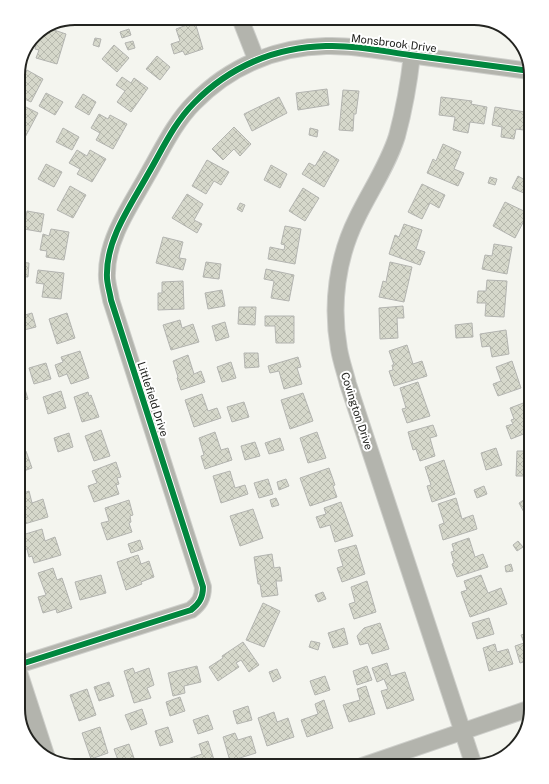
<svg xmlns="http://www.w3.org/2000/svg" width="549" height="784" viewBox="0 0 549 784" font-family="'Public Sans',sans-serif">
<defs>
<pattern id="building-cross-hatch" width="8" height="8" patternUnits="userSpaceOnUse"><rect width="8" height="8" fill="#d6d8cb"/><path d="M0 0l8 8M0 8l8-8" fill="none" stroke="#b7b9ae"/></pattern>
</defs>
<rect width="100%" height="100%" fill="#f4f5ef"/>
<path fill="url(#building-cross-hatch)" stroke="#b3b4b0" d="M195,22L203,49L185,55L183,51L174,54L171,44L180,41L176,29Z
M48,28L66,34L57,64L36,58L39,50L35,49L40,31Z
M129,29L131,35L122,38L120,32Z
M95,38L101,39L99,47L93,45Z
M133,41L135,48L128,50L125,43Z
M114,45L129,58L117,72L102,59Z
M157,56L170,67L160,80L146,69Z
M27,70L43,79L31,102L18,96V87Z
M122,77L131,83L134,78L148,88L131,112L117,102L125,91L116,85Z
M327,89L329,105L298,110L296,93Z
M343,90L359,91L356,114H354L353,131L339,130Z
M46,93L63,102L55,115L39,106Z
M83,94L96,102L89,115L75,107Z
M279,97L287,113L252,131L244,114Z
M441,97L472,101L471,104L487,107L484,124L470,122L468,133L453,130L455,117L439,115Z
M18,103L38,113L22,143L18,141Z
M495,107L531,113V131L516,129L514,139L501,137L502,127L492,125Z
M99,114L108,119L110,115L127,124L113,149L96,140L100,133L91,128Z
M234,127L251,144L240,156L234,149L223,160L212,149Z
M63,128L79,137L72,150L56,142Z
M310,128L318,130L317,137L309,135Z
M443,144L461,152L454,169L464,173L458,186L427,173L433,159L436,161Z
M77,150L87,156L90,150L106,159L92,182L77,174L80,169L69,163Z
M324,151L339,160L324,187L302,174L309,163L315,166Z
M207,160L229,172L221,185L214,181L206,194L192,186Z
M46,164L62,172L54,187L38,179Z
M271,165L287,174L280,188L264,180Z
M531,166V196L512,188L518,176L525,180Z
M490,177L497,179L495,185L488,183Z
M422,184L445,195L439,208L430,203L422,219L408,212Z
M70,186L86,195L73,218L57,210Z
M303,188L319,198L305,221L289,211Z
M187,194L203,204L194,220L202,224L197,233L172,218Z
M505,202L528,213L515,238L493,226Z
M240,203L245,205L242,212L237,209Z
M27,211L44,214L41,232L24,229Z
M19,212L24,213L23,219L19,218Z
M404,224L422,230L416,249L425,252L420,265L389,254L395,235L399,237Z
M285,226L301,229L295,264L268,259L270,247L284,250L285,245L281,244Z
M51,229L69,232L64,260L46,257L47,251L40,250L43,234L49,236Z
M163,237L183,242L179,258L186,259L183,270L156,263Z
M494,244L512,247L507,274L482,269L485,255L492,256Z
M18,262L29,263L28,277L18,276Z
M206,262L221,264L219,279L203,277Z
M390,262L412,267L404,302L379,297L383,281L386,282Z
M266,269L294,275L289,301L271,298L274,281L264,279Z
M38,270L64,273L61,299L42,297L44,284L36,283Z
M487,280L507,281L504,317L485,316L486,303H477L478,291H486Z
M183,281L184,309L158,310V293H162V282Z
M222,290L225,306L208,309L205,293Z
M403,306L404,318H397L398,338L380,339L379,308Z
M239,307H256L255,325L238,324Z
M32,313L36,327L20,331L18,317Z
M67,313L75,338L57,344L49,319Z
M265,316H294V343H276L275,326H265Z
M180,320L182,328L193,324L199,342L171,350L163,325Z
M225,322L229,337L216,341L212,326Z
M472,323L473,337L456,338L455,325Z
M506,330L509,354L492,357L490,346L482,347L480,334Z
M407,345L413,364L422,361L427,376L394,386L389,371L393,370L392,365H394L389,351Z
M80,351L89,378L71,384L67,374L59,377L55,365L63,362L61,357Z
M244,353H258L259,367L245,368Z
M188,355L194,374L201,371L205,382L181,390L177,378L178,377L173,361Z
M298,357L301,367L297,368L302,384L284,389L279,371L270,373L268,366Z
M512,361L521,388L498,396L493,384L501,381L496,367Z
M231,362L236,378L222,382L217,367Z
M46,363L51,379L34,384L29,368Z
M418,382L430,416L407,423L402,409L406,408L400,388Z
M24,386L28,399L18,402V388Z
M61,391L66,408L48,414L43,397Z
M88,392L89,396L91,395L99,417L82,422L74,397Z
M303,393L313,421L290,429L281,400Z
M202,394L208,411L217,408L221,418L194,427L185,400Z
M244,402L249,417L232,422L227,407Z
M526,402L531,414V431L511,439L506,426L513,424L511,420L514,419L510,408Z
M433,425L437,436L430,438L435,456L420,461L416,449L413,450L408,432Z
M101,430L110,456L94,461L85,436Z
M215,432L221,450L228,448L232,460L205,469L201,456L204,455L199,438Z
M317,432L326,458L308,463L300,438Z
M69,433L73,447L58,452L54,438Z
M280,438L284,450L269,454L265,443Z
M255,442L260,456L245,460L241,446Z
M496,448L502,465L486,470L481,453Z
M26,451L32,468L21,472L24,483L18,485V453Z
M517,451H531V476H516Z
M444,460L455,494L432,502L427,486L431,485L425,467Z
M116,462L121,477L117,478L119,484L116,485L119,494L94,502L88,486L97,483L92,471Z
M329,468L335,485L333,486L337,497L310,506L300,478Z
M230,471L235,488L245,485L248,494L221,503L213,476Z
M268,479L273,494L259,498L254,483Z
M286,479L289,486L279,490L277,482Z
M484,486L487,494L477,498L474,490Z
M29,491L32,503L43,499L48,517L21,525L18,518V495Z
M531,495V513L526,516L519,503Z
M276,498L279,505L272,507L270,500Z
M456,498L462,519L473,515L477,529L443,540L439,525L444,523L438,504Z
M129,500L133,515L130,516L131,522L129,523L132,532L107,540L101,523L109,521L105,508Z
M341,502L353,536L335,542L330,525L320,528L316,517L326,514L324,508Z
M253,509L263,538L240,546L230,516Z
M42,529L45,541L55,537L61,555L34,563L32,556L29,557L27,549L23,550L19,536Z
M469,538L475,557L483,554L488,567L457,577L452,564L454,563L451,552L454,551L452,544Z
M140,540L143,549L131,553L128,544Z
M518,541L523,547L517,551L513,545Z
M356,545L365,574L342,582L337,568L343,566L338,550Z
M272,554L274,568L280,567L282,581H276L278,595L262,597L260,584H258L254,557Z
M138,555L141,564L149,561L154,577L141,582L142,584L126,590L117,562Z
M511,564L513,571L506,572L505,566Z
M53,568L57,580L62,578L72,608L57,613L56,609L43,613L38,597L46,595L38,573Z
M101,575L106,593L80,600L75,582Z
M481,575L488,593L501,588L507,604L470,617L461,592L467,590L464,581Z
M367,581L376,612L354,619L349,604L355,602L351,587Z
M323,592L326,599L318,602L315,595Z
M263,603L280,611L264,647L246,640Z
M489,618L494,634L477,639L472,623Z
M380,623L389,649L372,654L368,643L360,645L357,636L364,628Z
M344,628L348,644L333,648L328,633Z
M531,632V660L520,663L515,646L524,643L521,635Z
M311,641L320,643L318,650L309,647Z
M243,642L259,665L249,672L241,660L236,663L239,667L218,681L209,667L223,658L222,656Z
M495,644L497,652L508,649L513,664L489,671L483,648Z
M387,663L391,676L405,672L414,700L387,709L381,691L388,689L384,679L377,682L372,668Z
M197,666L201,682L184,686L185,693L173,696L168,673Z
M367,666L372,680L357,685L353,671Z
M133,668L135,673L149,668L154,685L147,688L151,698L134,703L124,671Z
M277,669L281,678L273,682L269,672Z
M325,676L330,690L315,695L310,681Z
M109,682L114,696L99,701L94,687Z
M366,686L375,714L349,722L343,705L360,700L357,689Z
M87,689L96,715L79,721L70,695Z
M180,697L185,711L170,716L166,702Z
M324,700L333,728L307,737L301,720L318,714L315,704Z
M248,706L252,720L237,724L233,711Z
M142,709L147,724L131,730L125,715Z
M274,712L277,722L288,718L294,737L267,746L258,718Z
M208,715L213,729L198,734L193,720Z
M100,727L108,753L91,759L82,733Z
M168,727L173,742L160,746L155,731Z
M235,733L238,740L251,736L256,753L230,761L223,737Z
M208,741L216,766H187L185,760L202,754L199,744Z
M129,744L134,758L119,763L114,749Z"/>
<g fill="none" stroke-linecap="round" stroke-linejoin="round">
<g stroke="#cecfcb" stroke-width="18">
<path id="minor" d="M240,18L256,59
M412,55C409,82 404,110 397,136C388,165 370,191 357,218C337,258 331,305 339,349C341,361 345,372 348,384L474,766
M18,665L191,610C199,604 203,598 203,587L111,300C110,292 106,282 107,273C107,238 131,205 148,174C162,150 174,123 194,103C229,67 275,47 326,46C354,45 382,51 410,55C450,60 490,66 530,71
M18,669L47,758
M362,766L531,708"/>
</g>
<use href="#minor" stroke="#b3b4ad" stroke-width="16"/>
<g stroke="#fff" stroke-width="8">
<path id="cycleway" d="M18,665L191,610C199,604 203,598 203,587L111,300C110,292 106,282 107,273C107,238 131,205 148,174C162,150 174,123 194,103C229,67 275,47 326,46C354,45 382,51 410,55C450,60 490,66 530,71"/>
</g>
<use href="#cycleway" stroke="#00873e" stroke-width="6"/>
</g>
<g text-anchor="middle" stroke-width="4" stroke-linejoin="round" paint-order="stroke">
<g font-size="11" fill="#232420" stroke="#fff">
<text transform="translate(394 43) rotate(7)" y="4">Monsbrook Drive</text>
<text transform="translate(153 399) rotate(72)" y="4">Littlefield Drive</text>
<text transform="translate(357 411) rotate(72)" y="4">Covington Drive</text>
</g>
</g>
<path d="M0 0H549V784H0ZM75 25H474A50 50 0 0 1 524 75V709A50 50 0 0 1 474 759H75A50 50 0 0 1 25 709V75A50 50 0 0 1 75 25Z" fill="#fff" fill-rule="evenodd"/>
<path fill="none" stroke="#232420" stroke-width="2" d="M75 25H474A50 50 0 0 1 524 75V709A50 50 0 0 1 474 759H75A50 50 0 0 1 25 709V75A50 50 0 0 1 75 25Z"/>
</svg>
